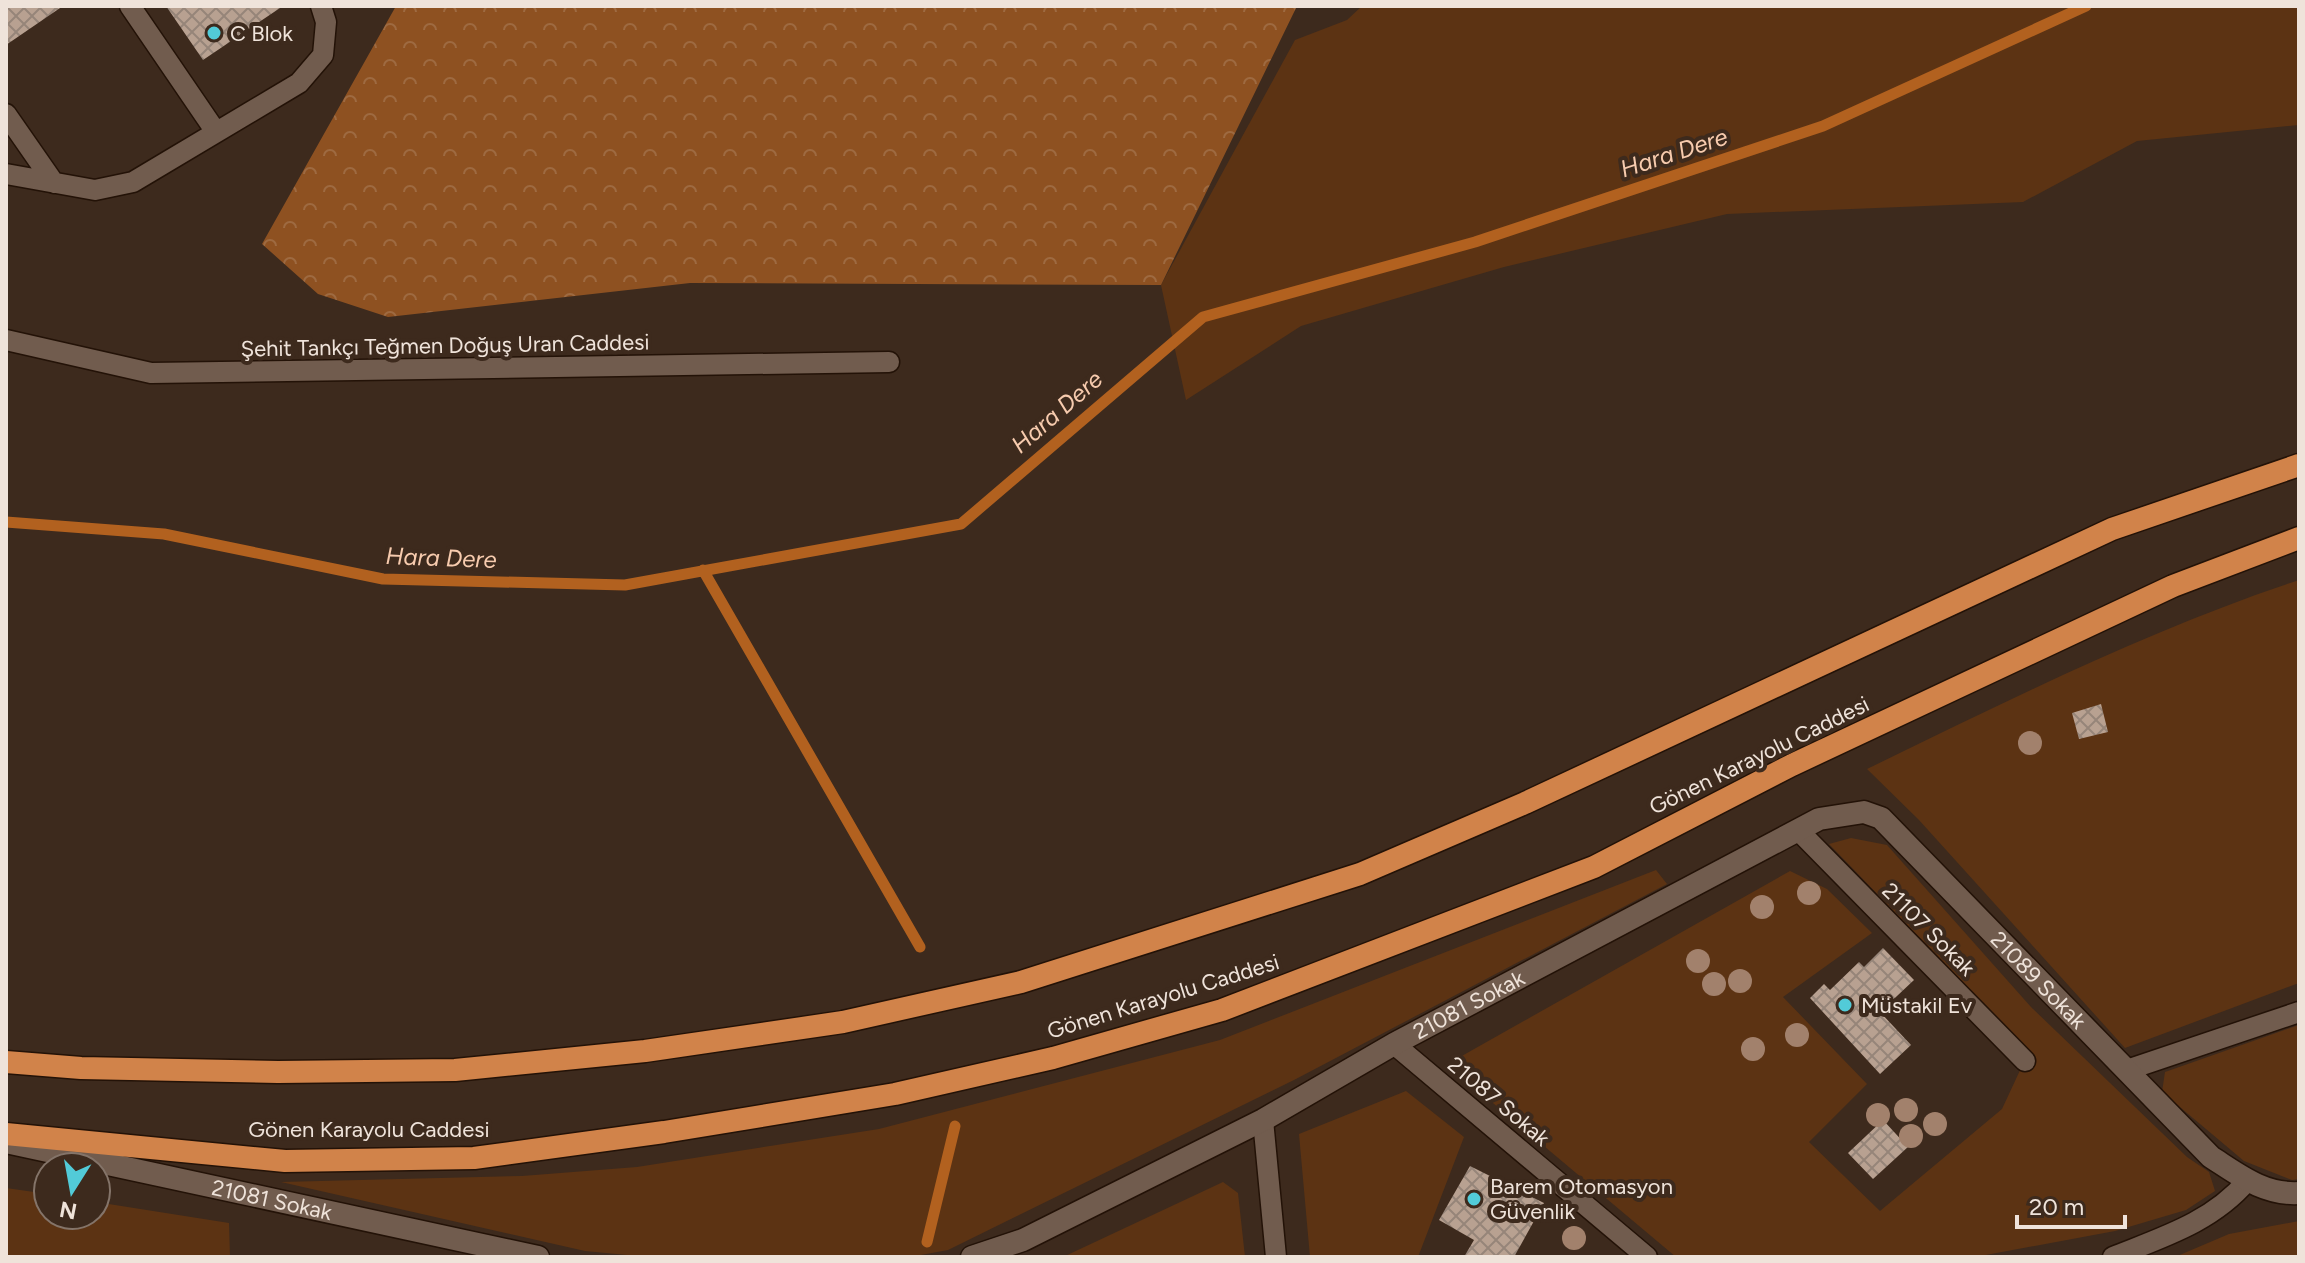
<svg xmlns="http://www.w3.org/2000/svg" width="2305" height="1263" viewBox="0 0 2305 1263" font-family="Figtree,sans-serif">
<defs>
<pattern id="forest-crowns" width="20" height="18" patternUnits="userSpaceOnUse" patternTransform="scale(2)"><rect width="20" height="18" fill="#8e5121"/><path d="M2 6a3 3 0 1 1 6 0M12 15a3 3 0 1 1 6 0" fill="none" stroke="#9e6a41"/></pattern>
<pattern id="building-cross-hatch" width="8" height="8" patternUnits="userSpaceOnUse" patternTransform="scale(2)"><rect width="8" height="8" fill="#b8a191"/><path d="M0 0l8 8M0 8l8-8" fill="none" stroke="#968579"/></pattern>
</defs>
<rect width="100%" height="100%" fill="#3d2a1d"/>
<path fill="#5c3313" d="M1362,6H2299V125L2137,141L2023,202L1727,214L1504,267L1301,326L1186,400L1161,285L1295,40L1347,20Z
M2299,580V983L2125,1048L1919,820L1867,769C2007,701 2150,629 2299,580Z
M1851,838L1887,845L2031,1007L2187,1157L2209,1172L2215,1191L2186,1210L2115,1231L1975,1257H1676L1462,1077L1460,1057L1790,871L1827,889L1872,933L1783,997L1867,1084L1809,1142L1880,1211L2002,1109L2029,1051L1829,844Z
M1656,870L1667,884L1294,1080L948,1250L910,1257H648L585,1251L281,1182L522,1176L637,1167L879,1129L1220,1040Z
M2299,1025V1179L2292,1180L2244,1161L2162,1092L2165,1072Z
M1406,1091L1464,1137L1418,1257H1310L1299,1134Z
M1223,1182L1238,1193L1245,1257H1063Z
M6,1188L48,1194V1215H96V1202L229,1223L230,1257H6Z
M2299,1221V1257H2175L2229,1234Z"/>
<path fill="url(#forest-crowns)" d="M396,6H1297L1161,285L690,283L388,317L318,294L262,244Z"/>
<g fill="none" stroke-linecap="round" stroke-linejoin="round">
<path stroke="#b2611f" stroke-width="11" d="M6,522L164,534L383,579L625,585L961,524L1203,317L1475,242L1823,126L2086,6
M703,570L920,947
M927,1242L955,1126"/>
</g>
<path fill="url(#building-cross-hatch)" d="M6,6H63L6,45Z
M166,6H283L203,60Z
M2101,704L2108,732L2079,739L2072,713Z
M1883,948L1914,980L1880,1012L1911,1045L1880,1074L1810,998L1824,984L1830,990L1859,962L1864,967Z
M1883,1120L1908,1147L1873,1179L1848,1153Z
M1470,1166L1544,1203L1514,1257H1464L1474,1240L1439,1220Z"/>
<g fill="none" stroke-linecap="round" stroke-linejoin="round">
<g stroke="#231207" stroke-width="23">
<path id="service" d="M130,6L216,132
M6,114L54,183
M6,174L95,190L133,182L299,83L323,55L326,22L321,6
M6,340L151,373L889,362
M1798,830L2025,1061
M1394,1044L1647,1257
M2127,1070L2299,1012
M1263,1120L1276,1257
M2113,1257C2163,1237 2212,1222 2247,1181"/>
</g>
<g stroke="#231207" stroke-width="25">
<g id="minor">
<path id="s1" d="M6,1142L538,1257"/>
<path id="s2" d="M972,1257L1023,1240L1263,1120L1394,1044L1819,819L1864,812L1881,818L2211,1157C2239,1175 2264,1195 2299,1193"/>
</g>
</g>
<g stroke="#231207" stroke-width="25">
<path id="trunk" d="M6,1062L81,1068L278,1072L455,1070L645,1051L843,1022L1021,982L1360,874L1525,803L2112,529L2299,465
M6,1134L285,1161L474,1158L664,1132L895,1094L1053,1058L1222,1010L1594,867L1792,765L2173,586L2299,538"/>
</g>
<use href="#service" stroke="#715c4e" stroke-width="20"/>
<use href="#minor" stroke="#715c4e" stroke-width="22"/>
<use href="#trunk" stroke="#d1834a" stroke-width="22"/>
</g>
<g fill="#a2816c">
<circle cx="2030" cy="743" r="12"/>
<circle cx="1809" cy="893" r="12"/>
<circle cx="1762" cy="907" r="12"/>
<circle cx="1698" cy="961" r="12"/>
<circle cx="1740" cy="981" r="12"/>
<circle cx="1714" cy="984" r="12"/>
<circle cx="1797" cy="1035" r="12"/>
<circle cx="1753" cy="1049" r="12"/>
<circle cx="1906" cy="1110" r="12"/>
<circle cx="1878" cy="1115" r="12"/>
<circle cx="1935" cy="1124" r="12"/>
<circle cx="1911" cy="1136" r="12"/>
<circle cx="1574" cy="1238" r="12"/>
</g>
<g fill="#52cbd8" stroke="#3d2a1d" stroke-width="3">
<circle cx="214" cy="33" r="8"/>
<circle cx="1845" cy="1005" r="8"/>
<circle cx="1474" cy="1199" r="8"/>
</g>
<g text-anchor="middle" stroke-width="8" stroke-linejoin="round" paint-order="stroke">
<g font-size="22" fill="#efe3da" stroke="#3d2a1d" text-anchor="start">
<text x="230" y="41">C Blok</text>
<text x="1861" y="1013">Müstakil Ev</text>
<text x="1490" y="1194">Barem Otomasyon<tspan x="1490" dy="25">Güvenlik</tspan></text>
</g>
<g font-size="22" fill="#efe3da" stroke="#3d2a1d">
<text transform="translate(445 345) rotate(-1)" y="8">Şehit Tankçı Teğmen Doğuş Uran Caddesi</text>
<text transform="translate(1759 755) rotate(-26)" y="8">Gönen Karayolu Caddesi</text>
<text transform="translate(1929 929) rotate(45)" y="8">21107 Sokak</text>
<text dy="8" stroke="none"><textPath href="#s2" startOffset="1244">21089 Sokak</textPath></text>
<text transform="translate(1163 996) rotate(-17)" y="8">Gönen Karayolu Caddesi</text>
<text dy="8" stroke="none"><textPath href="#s2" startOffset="558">21081 Sokak</textPath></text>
<text transform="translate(1499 1101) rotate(40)" y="8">21087 Sokak</text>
<text x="369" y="1137">Gönen Karayolu Caddesi</text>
<text dy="8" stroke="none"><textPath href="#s1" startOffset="272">21081 Sokak</textPath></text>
</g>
<g font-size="24" font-style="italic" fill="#f7cbae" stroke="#3d2a1d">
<text transform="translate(1674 153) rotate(-18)" y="8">Hara Dere</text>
<text transform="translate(1057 412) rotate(-41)" y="8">Hara Dere</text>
<text transform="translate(441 558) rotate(2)" y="8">Hara Dere</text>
</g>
</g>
<rect width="2305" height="1263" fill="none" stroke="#efe3da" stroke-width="16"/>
<g transform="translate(72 1191) rotate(191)"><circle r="38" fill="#3d2a1d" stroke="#847469" stroke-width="2"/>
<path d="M0-6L14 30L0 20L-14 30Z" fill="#52cbd8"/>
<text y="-12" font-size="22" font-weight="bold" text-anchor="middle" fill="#efe3da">N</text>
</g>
<path d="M2017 1215v12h108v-12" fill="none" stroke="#efe3da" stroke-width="4"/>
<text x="2029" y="1215" font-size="24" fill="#efe3da" stroke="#3d2a1d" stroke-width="6" paint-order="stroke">20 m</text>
</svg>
